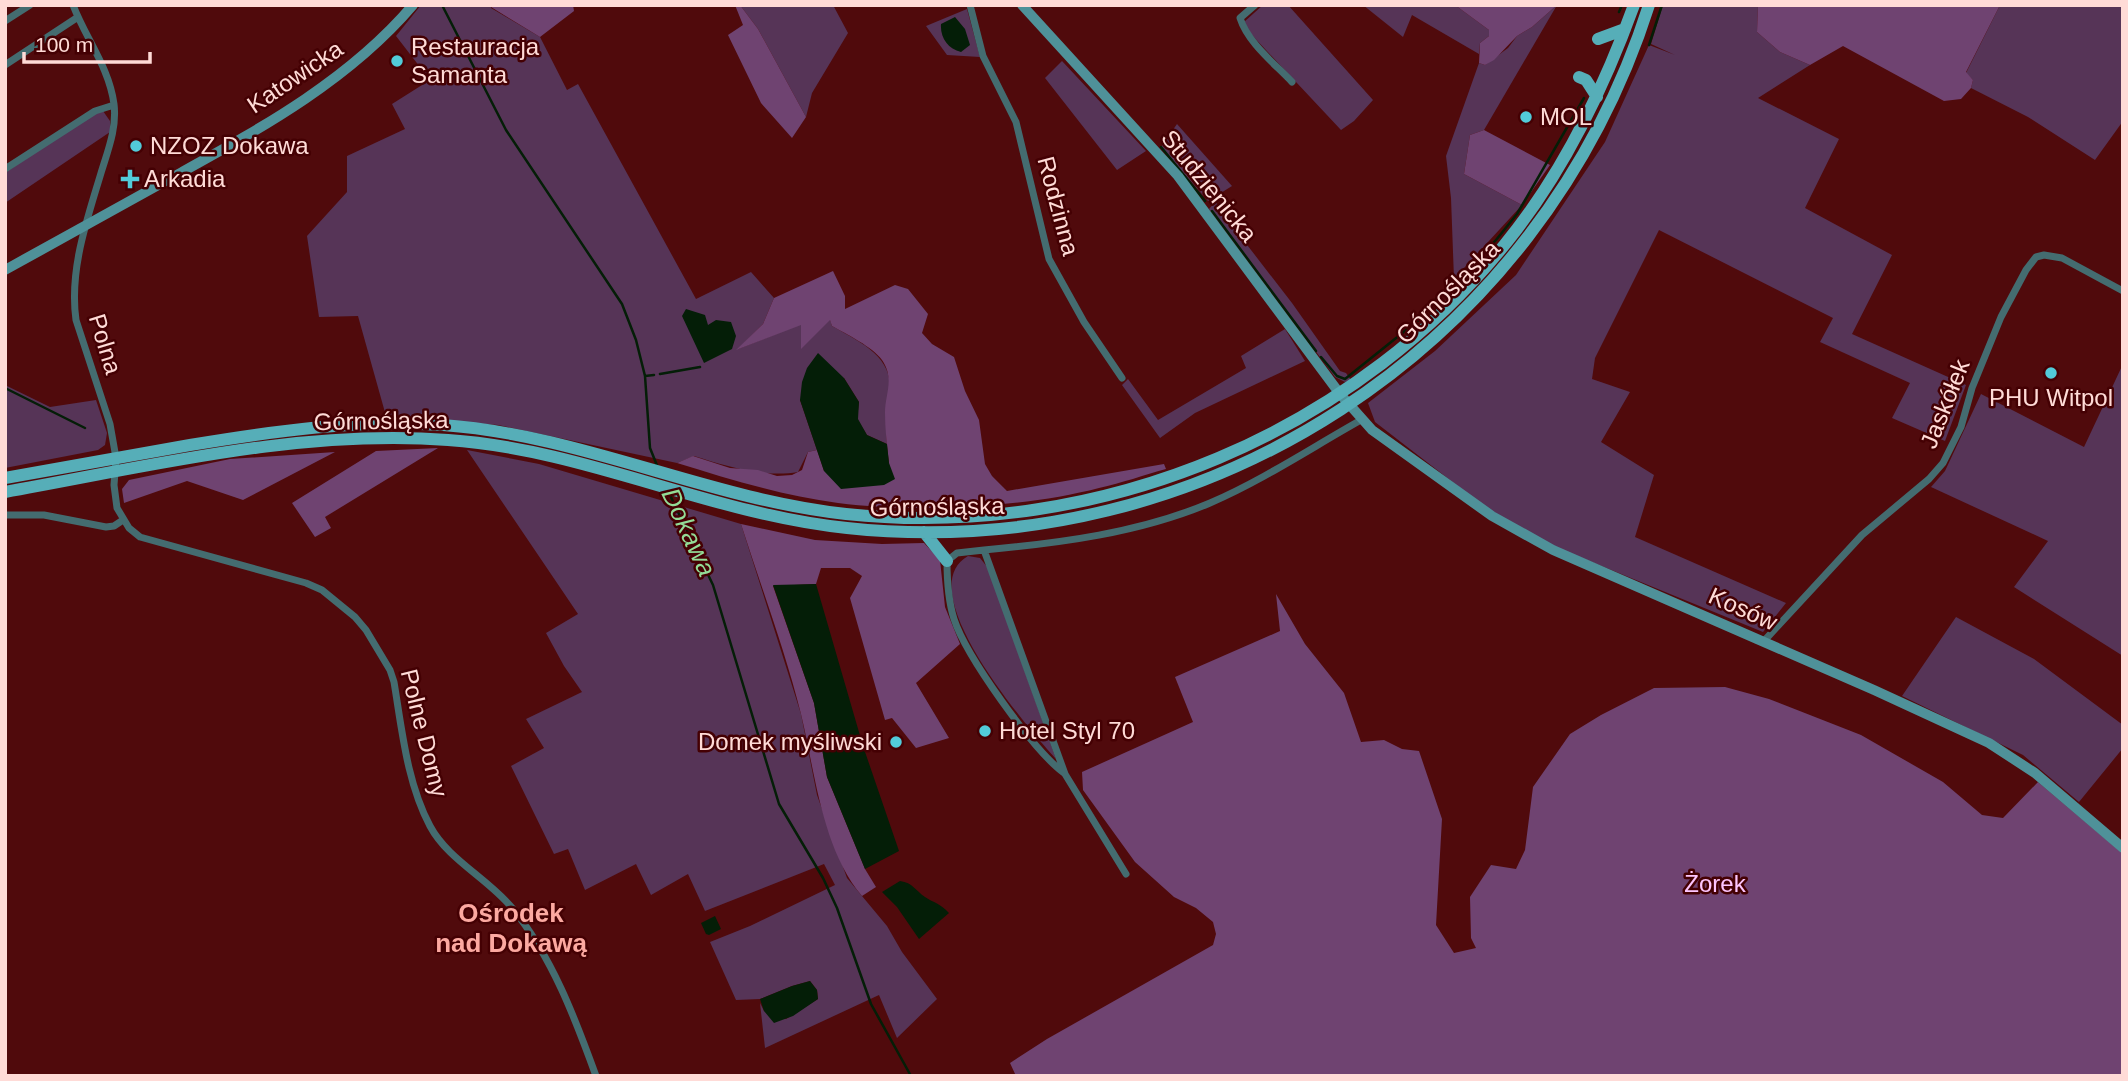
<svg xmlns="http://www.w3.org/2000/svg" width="2128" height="1081" viewBox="0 0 2128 1081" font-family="Helvetica,sans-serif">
<rect width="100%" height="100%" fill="#500a0c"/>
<path fill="#563457" d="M421,5H491V8L540,37L567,90L578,84L696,299L751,272L774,298L763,324L738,349L801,324V348L830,319L832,326C858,341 896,357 889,394C886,411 885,427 887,444L867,435L857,419L859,402L844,378L800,400L817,450L808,452L798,472C764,478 726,466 694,456L677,463L498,425L386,416L358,316L319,317L307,236L347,192V156L405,129L392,104L430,80L396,36Z
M740,5H833L848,33L812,93L806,117L758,29Z
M1263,5H1288L1373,100L1354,121L1341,130L1251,34L1244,22Z
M1363,5H1455L1489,30V36L1480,43L1479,54L1412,15L1403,37Z
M1557,5L1484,130L1470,135L1464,174L1522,205L1454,279L1451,198L1446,156L1479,63L1485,65L1508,48L1517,36L1532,27Z
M1663,5H1758L1757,32L1780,52L1810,65L1758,98L1839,139L1805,208L1892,255L1852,334L1966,385L1945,441L1892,418L1910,383L1820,342L1833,318L1659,230L1595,358L1592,379L1630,392L1601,442L1654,475L1635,537L1786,603L1763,632L1516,531L1375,422L1368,403L1435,351L1516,275L1605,142L1649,45L1675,55L1651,44Z
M2000,5H2123V121L2095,160L2028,117L1971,88L1973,80L1966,73Z
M967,9L980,57L947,55L926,26Z
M1062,61L1146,151L1117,170L1045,78Z
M103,111L110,121V132L5,203V173L95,112Z
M1177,124L1232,186L1208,201L1161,147Z
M1217,200V206L1292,303L1340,371L1346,373L1351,380L1345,382L1335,377L1209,209Z
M1285,329L1305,361L1195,413L1160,438L1122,385L1128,379L1158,420L1246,368L1241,356Z
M2123,364V656L2014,587L2048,541L1931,487L1945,471L1981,394L2084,447Z
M5,385L50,407L96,400L107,433L105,445L98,450L5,468Z
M467,450L539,464L741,524L801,714L817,795L847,878L887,926L902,952L937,999L897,1038L879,995L765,1048L760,1003L764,1011L786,1019L818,999L817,990L810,981L792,986L760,999L736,1000L710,942L750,926L835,885L824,864L705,911L688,874L651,895L636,864L585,890L568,849L554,854L511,766L544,748L526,719L582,692L564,666L546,633L578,614Z
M968,556L980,558L988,568L1056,759C1029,729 908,590 968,556Z
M1956,617L2034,659L2123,725V748L2079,802L2023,755L1902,696Z"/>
<path fill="#6f4371" d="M491,5H573L574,11L540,37L491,7Z
M735,5H740L758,29L806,117L792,138L761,103L728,35L743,25Z
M1455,5H1557L1532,27L1517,36L1494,60L1485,65L1479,63L1480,43L1489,36V30Z
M1758,5H2000L1966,72L1973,80L1971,88L1961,99L1944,101L1843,46L1810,65L1780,52L1757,32Z
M1484,130L1550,165L1522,205L1464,174L1470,135Z
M833,271L845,296V309L895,285L908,289L928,314L922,333L932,344L954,357L965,391L979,420L985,464L992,476L1007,491L1164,464L1166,469C1144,475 1122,483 1099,488C1022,508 917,513 838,503C783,496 729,479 677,463L693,456L730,468L758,470L777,476L792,475L802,470L808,452L817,450L824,471L889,463C887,446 885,430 885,413C885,394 895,379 882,360C873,347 846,334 832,326L830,320L801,349V325L736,350L763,324L774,298Z
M438,448L325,517L331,528L315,537L292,503L376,451Z
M335,452L243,500L187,481L124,503L122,489L129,480L230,459Z
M741,524L815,540L882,544L924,543L940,560L945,607L960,644L916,683L949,738L916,748L892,718L885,720L850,598L862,576L850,568H821L816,584L773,586L814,703L827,777L865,869L876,887L862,896C822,849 815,772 801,714C785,650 761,587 741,524Z
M1276,594L1305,644L1344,693L1361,742L1384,740L1402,749L1419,751L1442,819L1436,925L1454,953L1476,948L1471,938L1470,897L1491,865L1516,869L1525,850L1533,787L1570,734L1601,715L1654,688L1725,687L1769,699L1861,735L1943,782L1982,815L2003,818L2038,782L2123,854V1076H1016L1010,1063L1047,1039L1213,945L1216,934L1213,922L1196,908L1174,897L1135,862L1083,790L1082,772L1193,722L1175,677L1280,631Z"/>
<path fill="#041e07" d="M955,17L965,29L970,45L961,52C948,49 940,38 941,24Z
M686,309L705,315L708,325L716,320L731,322L736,336L732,349L704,363L682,316Z
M818,353L844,378L859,402L858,419L867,435L887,444L889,463L895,479L884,485L841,489L824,471L800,400L802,382L807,368Z
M816,584L863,746L899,851L865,869L827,777L814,703L773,585Z
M900,881C913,883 915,890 925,897C934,903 940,903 949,913L919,939L897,907L882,892Z
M715,916L721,929L709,935L706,934L701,923Z
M810,981L817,990L818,999L793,1016L774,1023L764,1011L760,999L792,986Z"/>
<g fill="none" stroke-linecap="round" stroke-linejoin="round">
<path stroke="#041e07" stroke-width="2.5" d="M442,5L506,130L622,304L636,340L645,376L650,448L658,468
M1619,12L1622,5
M1649,45L1662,5
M1161,147L1205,201
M1212,211L1316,351
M1321,357L1337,376L1345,379L1421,318L1437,298L1449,290L1496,240L1517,214L1584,98
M660,374L700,367
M645,376L654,375
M5,388L85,428
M669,493L713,585L779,804L823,878L837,908L871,1004L911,1076"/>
<path stroke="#446c70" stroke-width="7" d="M73,5C86,39 109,67 114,104C117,128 108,150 101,173C87,220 69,270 76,320L110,424L116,458L114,485L117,508L129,528L140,537L306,583L322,590L355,617L366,630L390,670L394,682C402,730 407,783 430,826C448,860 489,879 513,909C552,957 575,1018 596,1076
M970,5L983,56L1016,122L1049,259L1084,322L1122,378
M1255,5L1240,18C1248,43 1274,63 1292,82
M5,21L30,5
M5,65L78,17
M5,169L95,111L114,105
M5,515H44L106,527L114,526L123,520
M984,550L957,553L947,561C947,581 948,600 954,619C966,656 1033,750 1064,773
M1764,641L1862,535L1929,479L1943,463L1961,427L1972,388L2001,317L2026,270L2036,257L2044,255L2062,258L2123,291
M1126,874L1065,774L984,550C1060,543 1139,533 1210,503C1263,480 1311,448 1361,420"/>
<path stroke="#4f9199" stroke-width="10" d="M1022,5L1178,176L1340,394L1372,430L1492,516L1553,550L1874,690L1989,743L2035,773L2123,848
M5,270C64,237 123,205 182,172C265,126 350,79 413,5"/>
<path stroke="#56aeb8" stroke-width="12" d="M1598,39L1625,29
M1579,77L1586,80L1597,97
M5,478C67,467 129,456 190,445C275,431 357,419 443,425C582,435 708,499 846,514C1100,541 1361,433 1517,229C1569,161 1605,85 1634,5
M5,492C151,466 299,429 448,440C585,449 710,514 847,528C1204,566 1540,348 1649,5
M924,532L947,561"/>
</g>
<g fill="#52cbd9" stroke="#440003" stroke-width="2.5">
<circle cx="397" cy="61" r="7"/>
<circle cx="1526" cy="117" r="7"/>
<circle cx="136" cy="146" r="7"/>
<path d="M126.5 168.5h7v7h7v7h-7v7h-7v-7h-7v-7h7z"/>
<circle cx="2051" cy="373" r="7"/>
<circle cx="985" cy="731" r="7"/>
<circle cx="896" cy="742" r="7"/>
</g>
<g text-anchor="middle" stroke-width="5" stroke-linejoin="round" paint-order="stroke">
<g font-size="24" fill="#ffdbd7" stroke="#440003" text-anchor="start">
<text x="411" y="55">Restauracja<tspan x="411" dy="28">Samanta</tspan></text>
<text x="1540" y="125">MOL</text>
<text x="150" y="154">NZOZ Dokawa</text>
<text x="144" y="187">Arkadia</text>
<text x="2051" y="406" text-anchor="middle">PHU Witpol</text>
<text x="999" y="739">Hotel Styl 70</text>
<text x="882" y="750" text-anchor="end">Domek myśliwski</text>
</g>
<g font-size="24" fill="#ffdbd7" stroke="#440003">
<text transform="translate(295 77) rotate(-34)" y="8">Katowicka</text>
<text transform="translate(1209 186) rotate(51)" y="8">Studzienicka</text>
<text transform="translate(1058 206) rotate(75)" y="8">Rodzinna</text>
<text transform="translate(1448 292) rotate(-45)" y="8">Górnośląska</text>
<text transform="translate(105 344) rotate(73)" y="8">Polna</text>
<text transform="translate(1945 404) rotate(-68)" y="8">Jaskółek</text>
<text transform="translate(381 421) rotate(-1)" y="8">Górnośląska</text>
<text transform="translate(937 507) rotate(-1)" y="8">Górnośląska</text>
<text transform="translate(1743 609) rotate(24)" y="8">Kosów</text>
<text transform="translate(424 733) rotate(76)" y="8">Polne Domy</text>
</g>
<g font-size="24" fill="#fdc5fe" stroke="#440003">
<text x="1715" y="892">Żorek</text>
</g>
<g font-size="26" font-style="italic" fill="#93dc97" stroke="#440003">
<text transform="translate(689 532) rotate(65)" y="9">Dokawa</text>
</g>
<g font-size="26" font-weight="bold" fill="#fca9a1" stroke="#440003">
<text x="511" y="922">Ośrodek<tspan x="511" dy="30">nad Dokawą</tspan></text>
</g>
</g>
<rect width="2128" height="1081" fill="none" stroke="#ffdbd7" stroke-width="14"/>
<path d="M24 52v10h126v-10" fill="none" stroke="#ffdbd7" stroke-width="3.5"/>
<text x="35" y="52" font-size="21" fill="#ffdbd7" stroke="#440003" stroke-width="5" paint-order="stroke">100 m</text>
</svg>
